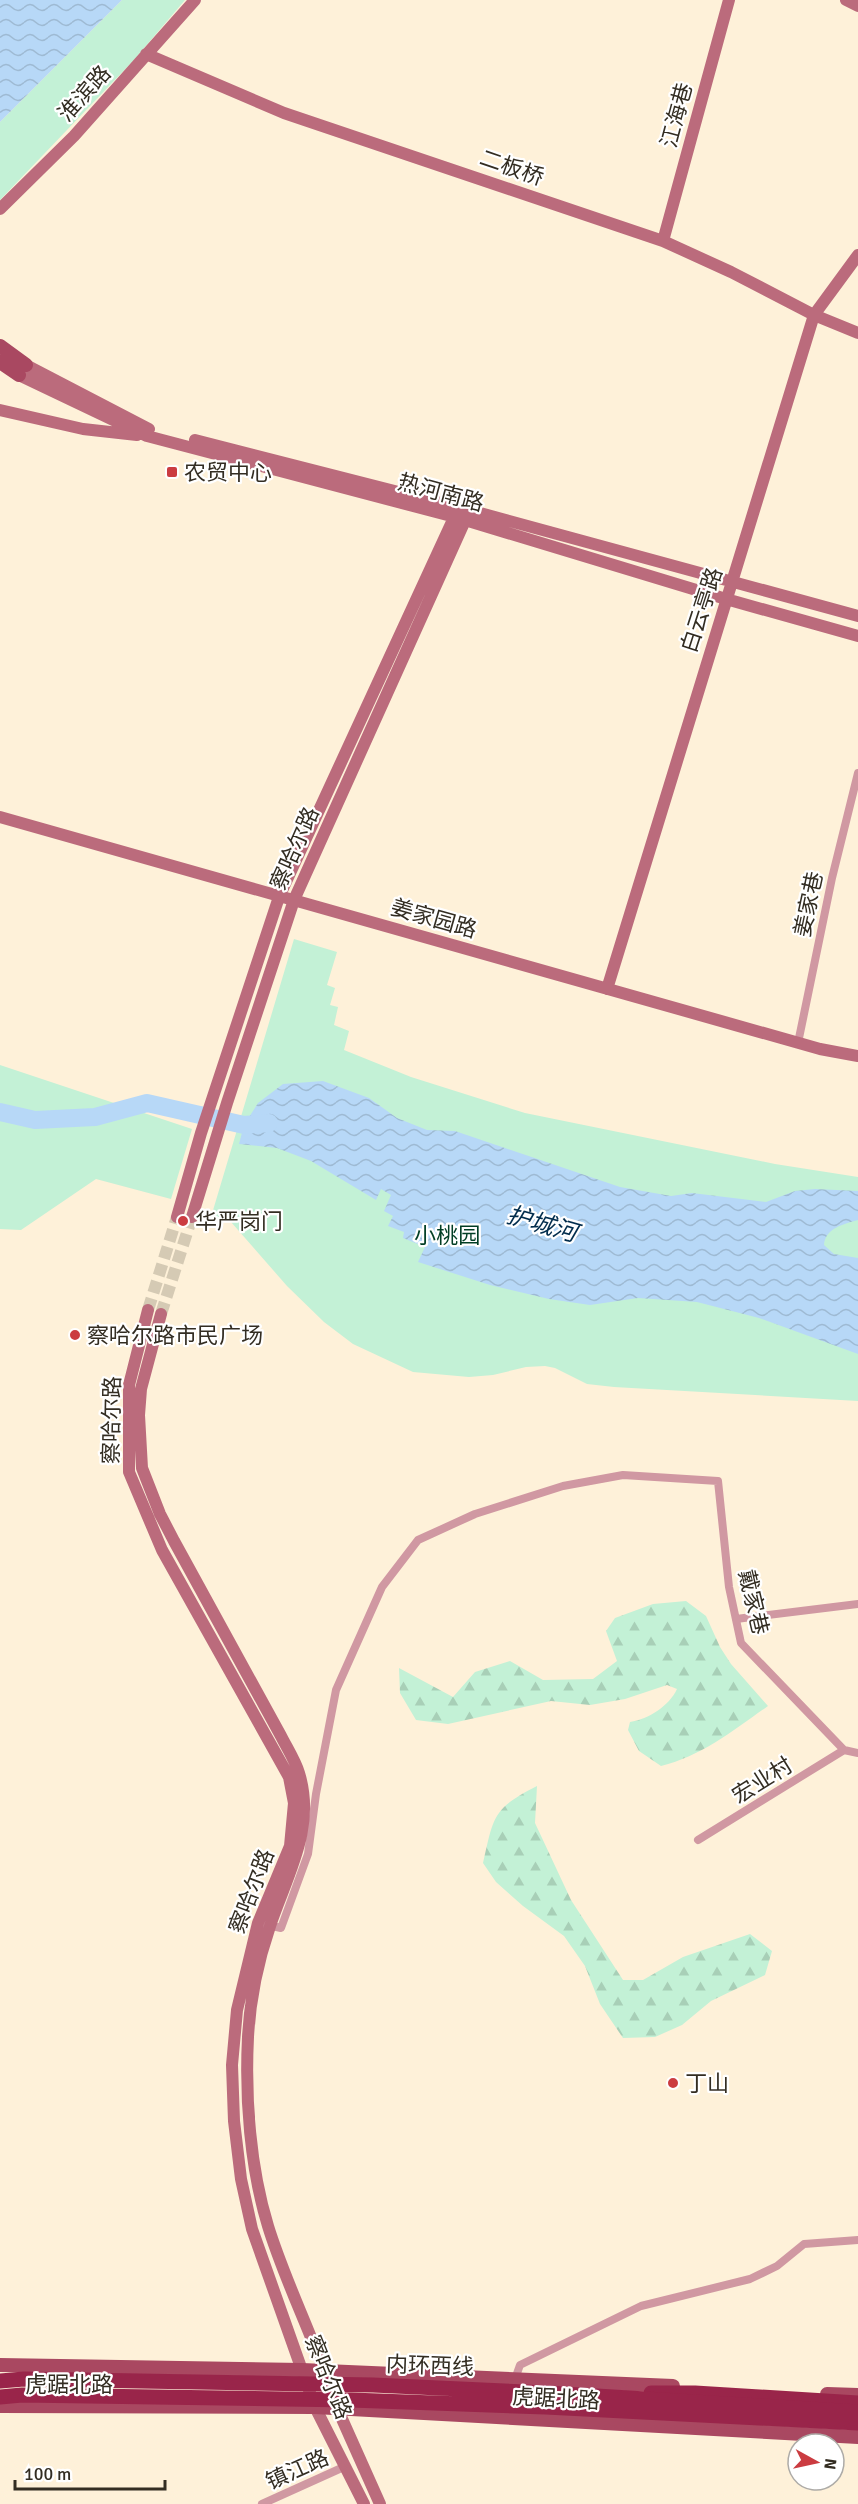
<svg xmlns="http://www.w3.org/2000/svg" width="858" height="2504" viewBox="0 0 858 2504" font-family="Signika,'Noto Sans SC',sans-serif">
<defs>
<pattern id="forest-firs" width="22" height="20" patternUnits="userSpaceOnUse" patternTransform="scale(1.5)"><rect width="22" height="20" fill="#c3f1d6"/><path d="M5 1l3.5 6h-7zM16 11l3.5 6h-7z" fill="#a8cfb7"/></pattern>
<pattern id="water-waves" width="16" height="10" patternUnits="userSpaceOnUse" patternTransform="scale(1.5)"><rect width="16" height="10" fill="#b7d8f7"/><path d="M0 5q4-4 8 0t8 0" fill="none" stroke="#9ebad3"/></pattern>
</defs>
<rect width="100%" height="100%" fill="#fef1d9"/>
<path fill="#c3f1d6" d="M122,0H185L133,61L0,200V122Z
M294,939L337,952L327,985L335,988L330,1005L338,1007L334,1025L349,1031L344,1050L411,1077L525,1113L775,1164L858,1177V1401L614,1387L587,1384L555,1368L545,1366L526,1367L493,1375L469,1377L413,1372L353,1344L324,1322L287,1286L231,1222L211,1217Z
M0,1065L192,1129L171,1199L96,1179L21,1230L0,1229Z"/>
<path fill="url(#forest-firs)" d="M686,1601L706,1616L720,1647L731,1664L768,1706C734,1730 702,1756 661,1766L639,1751L628,1730L630,1722C649,1719 669,1706 677,1689L667,1685L625,1699L590,1705L551,1701L448,1724L416,1720L400,1693L399,1668L453,1697L475,1672L510,1661L543,1680L593,1679L617,1661L606,1631L615,1618L653,1604Z
M537,1786L535,1823L571,1900L623,1980H643L683,1957L750,1934L772,1951L765,1975L711,2001L682,2025L655,2037L623,2038L600,2004L585,1966L564,1936L523,1906L496,1882L483,1863C494,1816 492,1809 537,1786Z"/>
<path fill="url(#water-waves)" d="M0,0H122L0,122Z
M323,1081L369,1098L397,1118L427,1130L455,1131L620,1187L671,1196L692,1193L766,1202L795,1191L815,1189L858,1191V1220C844,1224 825,1228 824,1245L834,1254L858,1258V1354L759,1318L697,1302L638,1298L590,1305L549,1299L490,1285L418,1262L425,1247L403,1238L404,1232L388,1226L393,1216L384,1211L391,1195L381,1189L376,1200L311,1161L277,1148L239,1144L244,1125L258,1103L283,1084Z"/>
<g fill="none" stroke-linecap="round" stroke-linejoin="round">
<path stroke="#b7d8f7" stroke-width="18" d="M0,1112L35,1120L95,1117L147,1103L244,1125L269,1123"/>
<path stroke="#d5cab4" stroke-width="12" stroke-dasharray="12 6" stroke-linecap="butt" d="M148,1310L177,1217
M161,1314L192,1217"/>
<path stroke="#d098a2" stroke-width="8" d="M798,1043L832,878L858,773
M736,1619L858,1604
M698,1840L844,1750
M258,1923L281,1928L308,1854L316,1794L336,1690L382,1587L418,1540L475,1514L563,1486L623,1475L718,1481L729,1587L741,1643L844,1750L858,1753
M515,2379L520,2365L641,2306L750,2279L777,2266L804,2244L858,2240
M262,2504L346,2466"/>
<path stroke="#bb6b7c" stroke-width="12" d="M846,0L858,6
M146,54L284,113L663,241L731,272L814,315L858,333
M0,209L74,136L195,0
M663,241L729,0
M26,365L149,429
M19,375L147,436L455,517L726,599L858,636
M0,410L83,429L137,435
M195,440L469,510L858,616
M0,817L820,1049L858,1056
M607,989L814,315L858,255
M177,1217L201,1133L279,897L457,511
M192,1217L227,1103L294,900L468,514
M148,1310L129,1385V1472L162,1550L289,1777L294,1803L290,1846L258,1923L237,2010L232,2065L234,2121L241,2179L252,2229L315,2407L364,2504
M161,1314L141,1389L139,1415L142,1468L160,1514L174,1541L281,1736C287,1748 295,1760 299,1773C316,1828 287,1875 270,1926C258,1961 250,2000 248,2037C245,2098 250,2167 268,2226C284,2278 309,2328 327,2379
M334,2401L380,2504"/>
<path stroke="#a94861" stroke-width="14" d="M0,346L26,365
M0,362L19,375
M0,2365L302,2370L673,2386
M827,2394L858,2395
M0,2406L315,2407L858,2437"/>
<path stroke="#99254a" stroke-width="15" d="M651,2393H695L858,2403"/>
<path stroke="#99254a" stroke-width="15" d="M0,2381L24,2379L373,2385L548,2393L858,2412
M0,2397L22,2395L351,2400L546,2407L858,2423"/>
</g>
<g fill="#cb3c41" stroke="#fff" stroke-width="2">
<rect x="166" y="466" width="12" height="12" rx="3"/>
<circle cx="183" cy="1221" r="6"/>
<circle cx="75" cy="1335" r="6"/>
<circle cx="673" cy="2083" r="6"/>
</g>
<g text-anchor="middle" stroke-width="4.5" stroke-linejoin="round" paint-order="stroke">
<g font-size="22" fill="#332d22" stroke="#fff">
<text transform="translate(84 93) rotate(-48)" y="8">淮滨路</text>
<text transform="translate(676 115) rotate(-75)" y="8">江海巷</text>
<text transform="translate(512 167) rotate(19)" y="8">二板桥</text>
<text transform="translate(441 492) rotate(15)" y="8">热河南路</text>
<text transform="translate(701 610) rotate(-72)" y="8">白云亭路</text>
<text transform="translate(294 848) rotate(-66)" y="8">察哈尔路</text>
<text transform="translate(808 904) rotate(-78)" y="8">姜家巷</text>
<text transform="translate(434 918) rotate(16)" y="8">姜家园路</text>
<text transform="translate(111 1420) rotate(-89)" y="8">察哈尔路</text>
<text transform="translate(754 1602) rotate(77)" y="8">戴家巷</text>
<text transform="translate(762 1780) rotate(-32)" y="8">宏业村</text>
<text transform="translate(251 1891) rotate(-69)" y="8">察哈尔路</text>
<text transform="translate(430 2365) rotate(2)" y="8">内环西线</text>
<text transform="translate(329 2377) rotate(68)" y="8">察哈尔路</text>
<text x="69" y="2392">虎踞北路</text>
<text transform="translate(556 2398) rotate(3)" y="8">虎踞北路</text>
<text transform="translate(297 2469) rotate(-24)" y="8">镇江路</text>
</g>
<g font-size="22" fill="#332d22" stroke="#fff" text-anchor="start">
<text x="184" y="480">农贸中心</text>
<text x="195" y="1229">华严岗门</text>
<text x="87" y="1343">察哈尔路市民广场</text>
<text x="685" y="2091">丁山</text>
</g>
<g font-size="22" fill="#013e25" stroke="#fff">
<text x="447" y="1243">小桃园</text>
</g>
<g font-size="24" font-style="italic" fill="#022d4d" stroke="#fff">
<text transform="translate(542 1224) rotate(16)" y="8">护城河</text>
</g>
</g>
<g transform="translate(816 2462) rotate(98)"><circle r="28" fill="#ffffff" stroke="#adaba7" stroke-width="1.5"/>
<path d="M0-4.5L10 22L0 15L-10 22Z" fill="#cb3c41"/>
<text y="-9" font-size="16" font-weight="bold" text-anchor="middle" fill="#332d22">N</text>
</g>
<path d="M15 2480v9h150v-9" fill="none" stroke="#332d22" stroke-width="3"/>
<text x="24" y="2480" font-size="18" fill="#332d22" stroke="#ffffff" stroke-width="4.5" paint-order="stroke">100 m</text>
</svg>
